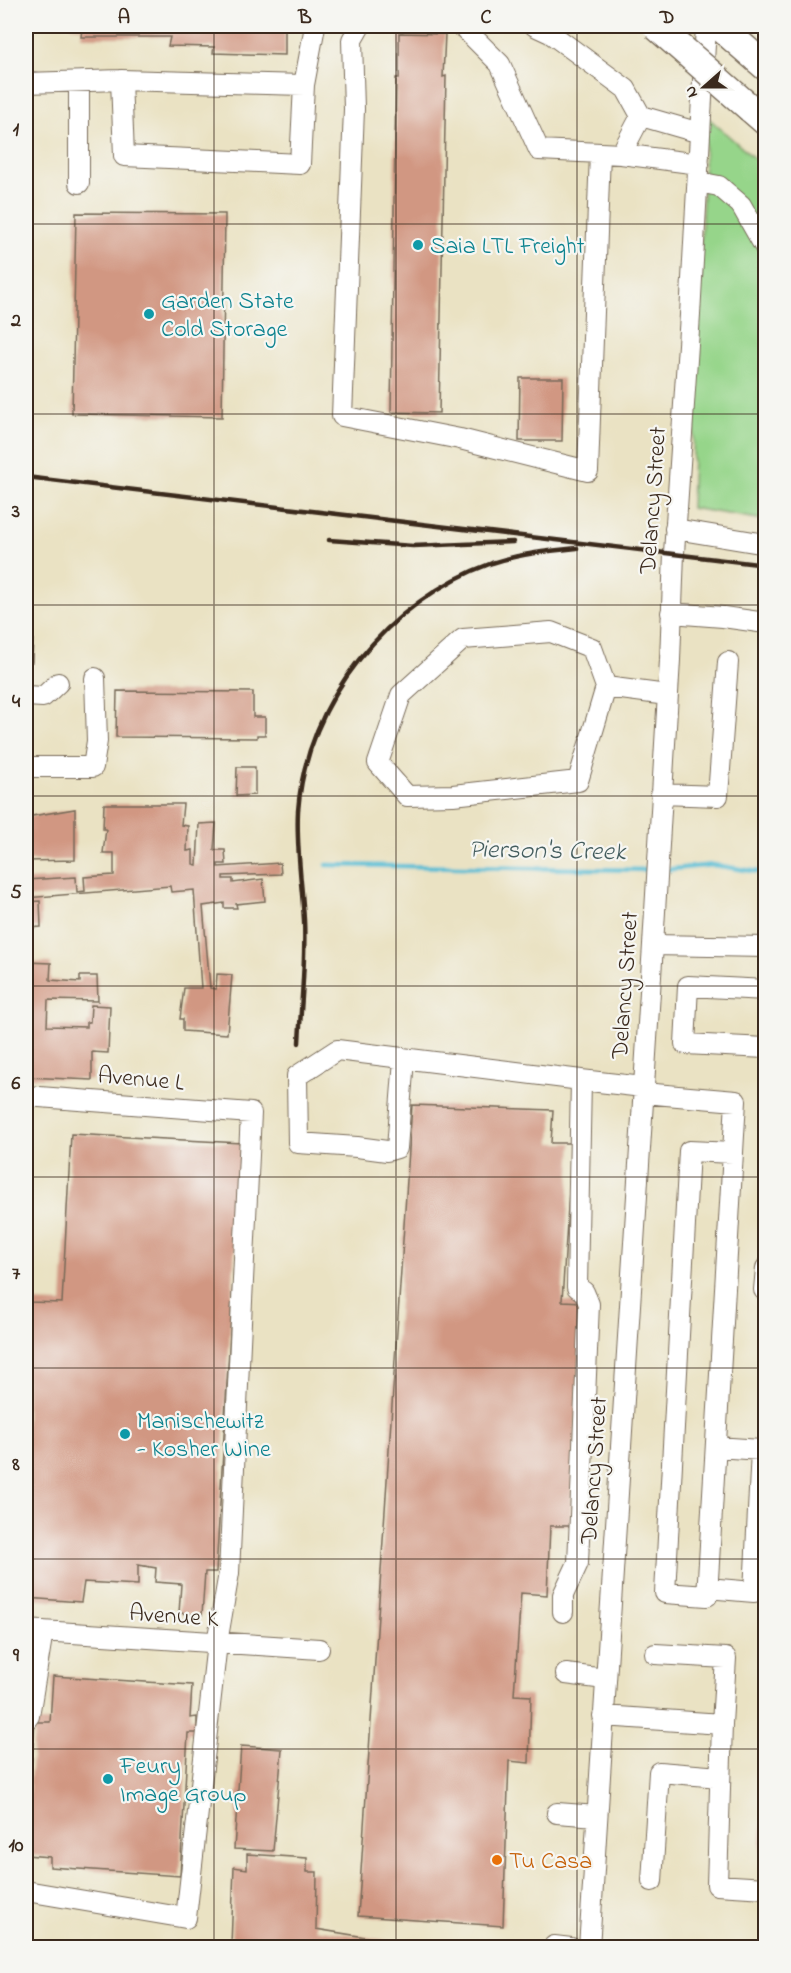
<svg xmlns="http://www.w3.org/2000/svg" width="791" height="1973" viewBox="0 0 791 1973" font-family="'Indie Flower',sans-serif">
<rect width="100%" height="100%" fill="#f6f6f2"/>
<filter id="ink" filterUnits="userSpaceOnUse"><feTurbulence type="fractalNoise" baseFrequency=".0167" numOctaves="2"/><feDisplacementMap in="SourceGraphic" scale="12" xChannelSelector="R" yChannelSelector="G"/><feConvolveMatrix kernelMatrix="1 2 1 2 8 2 1 2 1" color-interpolation-filters="sRGB"/></filter>
<filter id="wash" filterUnits="userSpaceOnUse"><feTurbulence type="fractalNoise" baseFrequency=".008" numOctaves="4" result="noise"/><feDisplacementMap in="SourceGraphic" scale="24" xChannelSelector="R" yChannelSelector="G"/><feGaussianBlur stdDeviation="1.35" result="paint"/><feColorMatrix in="noise" values="0 0 0 0 0 0 0 0 0 0 0 0 0 0 0 0 0 1.4 0 .05"/><feComposite in="paint" operator="in"/></filter>
<g filter="url(#wash)">
<rect width="100%" height="100%" fill="#eae2c3"/>
<path fill="#96d58a" stroke="#688054" stroke-width="1.5" d="M706,116L765,168V520L691,508Z"/>
<g fill="none" stroke-linecap="round" stroke-linejoin="round">
<path stroke="#56bdd4" stroke-width="4.5" d="M327,865L652,870
M663,870L713,865L766,873"/>
</g>
<g id="blocks">
<path fill="#d19782" d="M71,26H285V55L213,53L214,47L168,46L170,37H81L82,28L71,27Z
M399,33L445,34L443,77L446,76L439,413L391,412L396,78H399Z
M76,213L225,214L222,417L72,414Z
M520,378H563L562,441H519Z
M26,611H34L32,662H26Z
M117,691L253,692V717H265V735H257V738L116,737Z
M237,767H255V795L236,796Z
M104,804H183L181,825L188,826L187,851L193,850V864L197,865L199,824L216,823L214,850H225L226,864H218V867L280,863L281,874L223,876V879H233V883L263,879L265,901L236,904L237,908H224V903L203,906L210,988L216,989L217,974L232,975L227,1034L183,1031V1019H180L184,988H201L194,890L171,892L170,886L26,898V880L76,877L77,892L85,891L84,877L114,875V853H103L106,829H103Z
M75,809V860L26,861V817Z
M40,901L41,927L26,928V902Z
M26,962L51,963L50,980L80,982V976H97L98,1001L48,1000L47,1026L87,1027V1022H90L91,1005L110,1006L108,1053L92,1052V1080L26,1077Z
M412,1105L553,1110L551,1143H572L562,1301L583,1302L570,1526H550L547,1595L521,1593L514,1695L531,1696L529,1763L509,1761L503,1926L358,1916Z
M71,1134L241,1143L216,1572H205L202,1615L179,1613L181,1584L155,1582L156,1568L138,1565V1585L84,1582L81,1602L26,1598V1295L30,1296L29,1302L62,1303Z
M53,1676L192,1685L190,1718L197,1717V1733H188L180,1876L50,1867V1857L26,1855V1825L35,1722H50Z
M241,1746L282,1749L273,1851L234,1849Z
M764,1771H766V1873H760Z
M247,1854L307,1858V1872H317L316,1929L433,1948H242L231,1945L234,1867L247,1869Z"/>
</g>
</g>
<g filter="url(#ink)">
<use href="#blocks" fill-opacity="0" stroke="#786a58" stroke-width="1.5"/>
<g fill="none" stroke-linecap="round" stroke-linejoin="round">
<g stroke="#786a58" stroke-width="22">
<path id="minor" d="M360,26L352,40L354,109L342,416L460,439L588,471L600,153
M460,26L464,28L500,64L539,150L621,154
M535,26L550,33L626,89L641,116L700,133
M121,80L124,156L300,164L304,85L315,26
M26,83L121,80L304,85
M641,116L621,154L699,164
M698,182L719,186L741,205L766,249
M79,183V82
M675,529L766,544
M671,613L723,617L766,623
M606,687L578,781L453,795L407,796L378,763L401,695L463,639L551,632L592,648L606,687L667,695
M26,696L43,697L58,683
M26,767H93L97,741L95,678
M661,794L718,796L728,662
M653,945L766,947
M766,990L688,986L685,1044L766,1048
M404,1059L397,1148L387,1151L357,1147L298,1143L297,1076L337,1050L581,1080L577,1287L584,1292L589,1304L578,1563L563,1595V1612
M581,1080L643,1087
M643,1093L736,1101L707,1596L665,1593L689,1151L733,1153
M26,1096L251,1113L229,1573L217,1643L186,1918L26,1891
M764,1290L766,1268
M707,1588L754,1592L761,1450L716,1447
M26,1630L319,1649
M655,1654L726,1658L722,1724
M566,1674L605,1679
M603,1716L722,1724L717,1885L766,1888
M26,1720L29,1716L43,1631
M557,1813L597,1816
M652,1881L659,1772L720,1777
M552,1948L554,1946L571,1948
M589,1948L653,945L670,660L674,553L690,315L706,26"/>
</g>
<g stroke="#786a58" stroke-width="30">
<path id="highway" d="M719,26L766,67
M751,109L766,122"/>
</g>
<use href="#minor" stroke="#fff" stroke-width="20"/>
<use href="#highway" stroke="#fff" stroke-width="27"/>
<path stroke="#3b2a1e" stroke-width="4.5" d="M26,477L766,565
M329,540L413,546L513,542
M299,1043C301,1002 306,961 304,920C302,884 296,847 298,811C306,700 389,600 492,563C519,554 548,551 577,548"/>
<g stroke="#786a58" stroke-width="30" stroke-linecap="butt">
<path id="highway-bridge" d="M656,26L751,109"/>
</g>
<use href="#highway-bridge" stroke="#fff" stroke-width="27"/>
</g>
</g>
<path fill="none" stroke="#3b2a1e" stroke-width="1.5" stroke-opacity="0.55" d="M214,26V1948M396,26V1948M577,26V1948M26,224H766M26,414H766M26,605H766M26,796H766M26,986H766M26,1177H766M26,1368H766M26,1559H766M26,1749H766"/>
<g fill="#0f9aa8" stroke="#f6f6f2" stroke-width="2">
<circle cx="418" cy="245" r="6"/>
<circle cx="149" cy="314" r="6"/>
<circle cx="125" cy="1434" r="6"/>
<circle cx="108" cy="1779" r="6"/>
</g>
<circle fill="#e8710a" stroke="#f6f6f2" stroke-width="2" cx="497" cy="1860" r="6"/>
<g text-anchor="middle" stroke-width="4.5" stroke-linejoin="round" paint-order="stroke">
<g font-size="24" fill="#0d838f" stroke="#f6f6f2" text-anchor="start">
<text x="430" y="253">Saia LTL Freight</text>
<text x="161" y="308">Garden State<tspan x="161" dy="28">Cold Storage</tspan></text>
<text x="137" y="1428">Manischewitz<tspan x="137" dy="28">- Kosher Wine</tspan></text>
<text x="120" y="1773">Feury<tspan x="120" dy="28">Image Group</tspan></text>
</g>
<g font-size="24" fill="#3b2a1e" stroke="#f6f6f2">
<text transform="translate(652 500) rotate(-86)" y="8">Delancy Street</text>
<text transform="translate(624 985) rotate(-86)" y="8">Delancy Street</text>
<text transform="translate(141 1078) rotate(5)" y="8">Avenue L</text>
<text transform="translate(593 1470) rotate(-86)" y="8">Delancy Street</text>
<text transform="translate(174 1615) rotate(4)" y="8">Avenue K</text>
</g>
<g font-size="24" fill="#c56008" stroke="#f6f6f2" text-anchor="start">
<text x="509" y="1868">Tu Casa</text>
</g>
<g font-size="26" font-style="italic" fill="#445d5e" stroke="#f6f6f2">
<text transform="translate(547 849) rotate(1)" y="9">Pierson's Creek</text>
</g>
</g>
<rect width="791" height="1973" fill="none" stroke="#f6f6f2" stroke-width="66"/>
<g transform="translate(704 87) rotate(249)" stroke="#f6f6f2" stroke-width="4.5" paint-order="stroke">
<path d="M0-4.5L10 22L0 15L-10 22Z" fill="#3b2a1e"/>
<text y="-9" font-size="16" font-weight="bold" text-anchor="middle" fill="#3b2a1e">N</text>
</g>
<rect x="33" y="33" width="725" height="1907" fill="none" stroke="#3b2a1e" stroke-width="2"/>
<g font-size="20" text-anchor="middle" font-weight="bold" fill="#3b2a1e">
<text x="124" y="23">A</text>
<text x="305" y="23">B</text>
<text x="486" y="23">C</text>
<text x="667" y="23">D</text>
<text x="16" y="135">1</text>
<text x="16" y="326">2</text>
<text x="16" y="517">3</text>
<text x="16" y="707">4</text>
<text x="16" y="898">5</text>
<text x="16" y="1089">6</text>
<text x="16" y="1279">7</text>
<text x="16" y="1470">8</text>
<text x="16" y="1661">9</text>
<text x="16" y="1851">10</text>
</g>
</svg>
